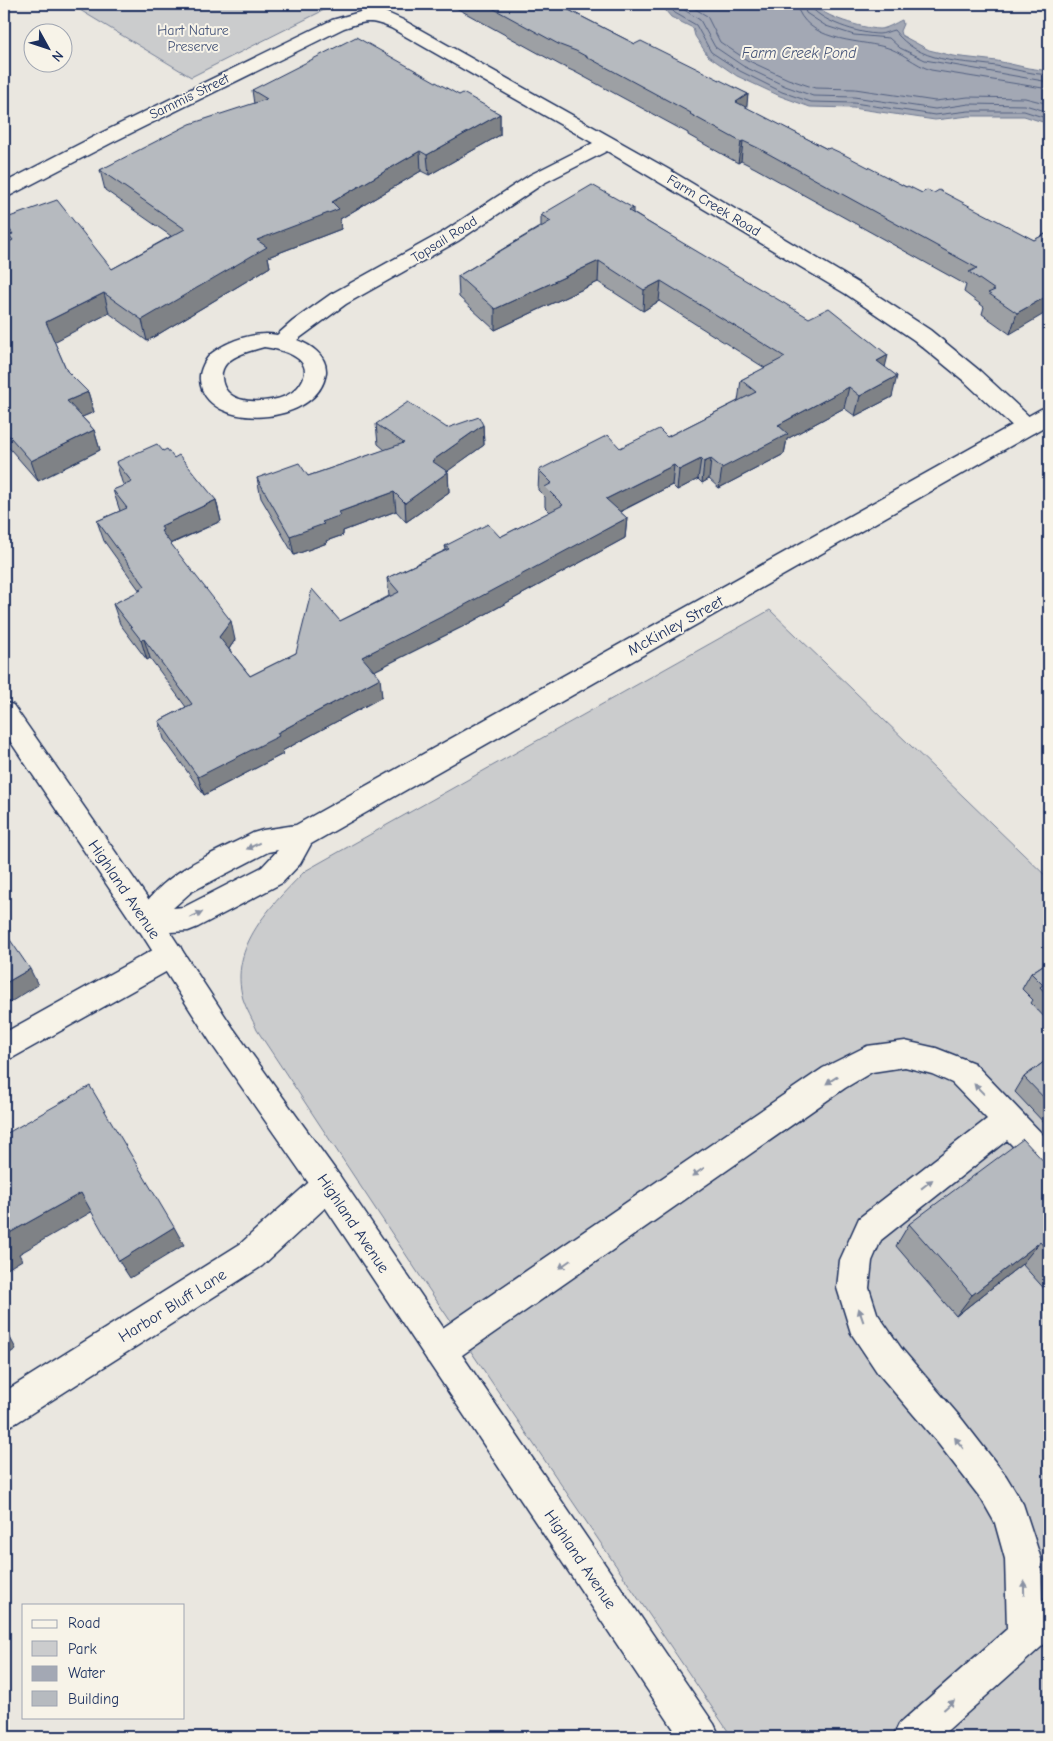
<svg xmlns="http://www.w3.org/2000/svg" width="1053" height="1741" viewBox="0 0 1053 1741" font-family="'Comic Neue',sans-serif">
<rect width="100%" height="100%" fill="#eae7e0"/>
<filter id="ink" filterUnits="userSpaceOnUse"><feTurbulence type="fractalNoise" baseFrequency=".02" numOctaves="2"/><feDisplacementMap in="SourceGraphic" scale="10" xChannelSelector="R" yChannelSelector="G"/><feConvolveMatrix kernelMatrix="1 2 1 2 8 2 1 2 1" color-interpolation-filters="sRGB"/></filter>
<g filter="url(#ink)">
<path fill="#cbcccd" stroke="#737e96" d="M70,4H336L191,77Z
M770,610L1049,879V1737H732L426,1285L257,1030C253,1020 246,1009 243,999C228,946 272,905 305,871Z"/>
<path fill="#a3a8b4" stroke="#6d7892" d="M660,4H813C824,17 862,28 879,29C887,29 895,23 902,20L903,24L900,31L901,35L929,50L953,56L997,61L1028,68L1049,71V124L1024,116H969L935,120L853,108L810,107L780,96L737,76L708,56L695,36L693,28L671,17Z"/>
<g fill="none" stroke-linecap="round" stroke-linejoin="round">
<path stroke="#515f80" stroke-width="1" d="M666,4L675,13L696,25L711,52L740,71L782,92L811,102L854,103L935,115L969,111H1024L1049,119
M675,4L700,20L715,47L743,66L785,86L813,96L854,97L935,109L969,104L1025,105L1049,112
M687,4L707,16L720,42L747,60L788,79L815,88L855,89L935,101L968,97L1025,98L1049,104
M796,4C807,42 854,39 885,47C901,51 915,65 931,70L1049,89
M803,4L806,13L826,26L854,35L889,38L900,48L925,60L1049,82
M809,4C818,21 860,34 879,34C884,34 889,31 894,30C920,64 958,60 996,66C1014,69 1031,74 1049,75"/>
<g stroke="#1b2f5e" stroke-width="3">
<path id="minor" d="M367,10L385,12L403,20L668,169L860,284L930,330L980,371L1035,422L1038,427L1035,432L1027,435L1019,432L964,381L914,340L846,294L607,151L544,183L458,241L346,304L297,340C310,345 327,355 326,372C320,427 204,433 200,380C199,371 205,359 212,353C229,340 256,331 277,335L293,321L331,294L443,232L530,175L593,143L391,28C370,19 365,21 344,28L113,142L11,195L4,197V183L99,134L332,20ZM264,347C285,350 320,360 298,387C291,395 280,399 271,400C252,403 224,402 222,378C221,373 223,368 226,364C236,354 251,351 264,347Z
M4,702L13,705L158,913L162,922L158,931L148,934L138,931L4,732Z
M170,943L180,946L184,955L180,964L14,1057L4,1061V1033L160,946Z
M905,1041L936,1048L974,1063L1049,1141V1176L1038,1172L1007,1140L881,1240L872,1261L869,1288L877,1313L901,1348L961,1418L1006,1476L1023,1504L1041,1559L1042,1601L1049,1598V1640L940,1737H893L899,1724L1007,1629L1005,1559L995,1523L982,1500L937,1442L877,1372L851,1333L837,1288L840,1260L859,1218L987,1119L952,1083L932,1074L905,1067L872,1072L845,1088L452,1362L440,1366L428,1362L424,1350L428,1338L823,1068L867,1046Z
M328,1170L339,1175L344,1185L339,1195L262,1266L16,1423L4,1428V1392L240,1244L317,1175Z"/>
</g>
<g stroke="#1b2f5e" stroke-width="3">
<path id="major" d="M1049,407V424L311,844L300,864L282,883L198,927L188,931L170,932L233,1028L339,1175L714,1724L720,1737H679L317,1195L213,1046L134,922C158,873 207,857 253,833L263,830L296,825L1041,409ZM278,850L262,867L184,907L173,908L191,892L268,852Z"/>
</g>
<use href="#minor" fill="#f7f3e8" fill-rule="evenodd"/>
<use href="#major" fill="#f7f3e8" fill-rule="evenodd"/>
</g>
<path fill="#9da0a4" stroke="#1b2f5e" d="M449,4H557L635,44L748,94L746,108L827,149L906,187L922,193L1034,240L1049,232L1010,334L982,314L984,307L964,292L966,285L755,168L741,161L738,163L688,135V133L575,72L560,65Z
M252,90L459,95L500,114V135L429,175L421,171L340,219L341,229L268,257L270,267L147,341L109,313L54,341L67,371L88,392L94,412L82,417L94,430L100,450L38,481L4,442V245L10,242L8,240L4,227V219L112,269L171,236L105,190L100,170L254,104Z
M633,208V213L885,368L892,397L855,416L844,408L787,439L784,454L719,488L709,479L702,483L698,479L677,490L672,485L620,512L627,518L625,538L464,626L374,671L382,697L282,751L283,754L204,795L164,739L159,721L186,707L150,658L147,660L120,624L113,604L140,591L104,541L97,521L120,511L113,490L124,486L122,482L116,462L163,451L174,458L216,500L221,521L171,544L235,640L229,649L250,676L296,653L340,621L389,596L387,578L446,550L445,546L500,537L550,512L545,507V497L538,490L539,470L620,448L667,437L738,401L741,380L765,368L659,301L643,311L598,282L495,330L459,297L458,276L541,226V215Z
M376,424L447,428L483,425L484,445L447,471L448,472L449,492L406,522L396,511L343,531V535L326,541L327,543L294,555L261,498L257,478L308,476L385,450L378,444Z
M1049,961V1022L1031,1003L1033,1000L1022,989L1031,973Z
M1049,1058V1125L1047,1126L1015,1092L1024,1077Z
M1049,1167V1294L1022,1264L956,1316L896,1246L909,1224Z"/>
<path fill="#7f8286" stroke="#1b2f5e" d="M748,94L746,115L736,102Z
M500,114V135L429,175L427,155Z
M743,141L741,161L738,163L741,142Z
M420,151L421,171L340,219L341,229L268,257L270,267L147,341L142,320L257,240L332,202Z
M599,261L598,282L495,330V309Z
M661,281L659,301L643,311L644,290Z
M104,293L109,313L52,343L46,322Z
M1049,295V311L1010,334L1017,313Z
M888,355L883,376L877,361Z
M897,376L892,397L855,416L860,396Z
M849,387L844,408L787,439L784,454L719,488L722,468L778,425Z
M88,392L94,412L73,421L67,401Z
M483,425L484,445L434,481L432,461Z
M94,430L100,450L38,481L31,461Z
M701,459L698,479L677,490L679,470Z
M711,459L709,479L702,483L704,462Z
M674,465L672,485L605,519L606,499Z
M448,472L449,492L406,522L405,503Z
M394,492L396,511L343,531V535L326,541L327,543L294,555L290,536L322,522L339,512Z
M216,500L221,521L167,545L161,531V526Z
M627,518L625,538L464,626L364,676L362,657Z
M231,621L235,640L224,656L219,637Z
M144,639L150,658L147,660L141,640Z
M380,678L382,697L282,751L283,754L204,795L198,777L277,733Z
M30,969L38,985L4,1006V984Z
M4,1015L7,1020L4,1022Z
M81,1193L93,1211L19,1254L22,1260L4,1271V1236Z
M174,1227L184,1245L130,1278L119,1261Z
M1040,1242L1022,1264L956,1316L972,1295Z
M4,1326L16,1349L4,1357Z"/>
<path fill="#b6babf" stroke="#1b2f5e" d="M485,4H557L635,44L641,41L748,94L736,102L827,149L830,148L843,154L906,187L908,186L922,193L927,190L934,193L939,190L1034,240L1049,232V295L1017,313L988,293L995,290L969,272L977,268L758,148L743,141L741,142L690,114L691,113L576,51L560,45Z
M356,37L459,95L463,93L500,114L427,155L420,151L332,202L339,209L257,240L267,247L142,320L104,293L46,322L67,371L88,392L67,401L94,430L31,461L4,430V245L13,240L9,235L13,234L4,222V219L57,200L112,269L185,229L100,170L190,124L267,99L252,90Z
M592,185L633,208L629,211L809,318L829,308L888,355L877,361L897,376L860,396L849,387L778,425L788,434L722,468L711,459L704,462L701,459L679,470L674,465L606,499L627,518L463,606L362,657L380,678L277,733L279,736L198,777L159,721L192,704L144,639L141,640L113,604L141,590L139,589L145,586L97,521L127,508L113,490L132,482L116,462L157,444L163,451L167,449L174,458L179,455L216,500L161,526L163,530L161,531L231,621L219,637L250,676L296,653L312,589L340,621L399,592L387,578L449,549L445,546L488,524L500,537L563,505L545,487L552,483L539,470L608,435L620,448L659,429L667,437L756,392L741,380L785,357L661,281L644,290L599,261L495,309L458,276L551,221L541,215Z
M408,402L447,428L479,417L483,425L432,461L448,472L405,503L394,492L339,512L341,515L322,522L324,524L290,536L257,478L299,463L308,476L404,443L376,424Z
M4,931L30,969L4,984Z
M1049,961V997L1040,987L1043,985L1031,973Z
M1049,1058V1103L1024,1077Z
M90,1086L174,1227L119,1261L81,1193L4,1236L8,1242L4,1245V1135Z
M1023,1139L1049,1167V1252L1040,1242L972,1295L909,1224Z"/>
<defs><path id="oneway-solid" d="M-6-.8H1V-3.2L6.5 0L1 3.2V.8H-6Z" transform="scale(1.25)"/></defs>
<g fill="#8991a3">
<use href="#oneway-solid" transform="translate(253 846) rotate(154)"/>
<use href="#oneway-solid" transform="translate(196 915) rotate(-23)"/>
<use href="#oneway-solid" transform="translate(832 1080) rotate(147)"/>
<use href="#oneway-solid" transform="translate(979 1089) rotate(-134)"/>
<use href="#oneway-solid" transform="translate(698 1172) rotate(145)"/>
<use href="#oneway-solid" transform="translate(927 1184) rotate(-38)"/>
<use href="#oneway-solid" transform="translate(565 1264) rotate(145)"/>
<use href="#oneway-solid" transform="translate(861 1315) rotate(-109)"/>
<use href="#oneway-solid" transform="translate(959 1443) rotate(-128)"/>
<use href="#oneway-solid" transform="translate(1024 1588) rotate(-91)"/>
<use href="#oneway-solid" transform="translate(949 1705) rotate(-42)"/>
</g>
</g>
<g text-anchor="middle" stroke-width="4" stroke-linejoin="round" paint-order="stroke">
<g font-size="14" fill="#47567a" stroke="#f7f3e8">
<text x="193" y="35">Hart Nature<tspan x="193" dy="16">Preserve</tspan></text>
</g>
<g font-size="14" fill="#1b2f5e" stroke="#f7f3e8">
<text transform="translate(189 96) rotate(-26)" y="5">Sammis Street</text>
<text transform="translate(714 205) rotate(31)" y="5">Farm Creek Road</text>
<text transform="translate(444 239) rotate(-32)" y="5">Topsail Road</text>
</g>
<g font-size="15" font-style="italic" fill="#445378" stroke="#f7f3e8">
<text x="799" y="58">Farm Creek Pond</text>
</g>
<g font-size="16" fill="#1b2f5e" stroke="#f7f3e8">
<text transform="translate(675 625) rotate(-29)" y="6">McKinley Street</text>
<text transform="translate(125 889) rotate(56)" y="6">Highland Avenue</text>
<text transform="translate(354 1223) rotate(56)" y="6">Highland Avenue</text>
<text transform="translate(172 1305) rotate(-32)" y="6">Harbor Bluff Lane</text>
<text transform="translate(581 1559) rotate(56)" y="6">Highland Avenue</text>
</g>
</g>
<rect width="1053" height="1741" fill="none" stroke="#f7f3e8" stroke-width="20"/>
<rect x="10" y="10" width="1033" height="1721" fill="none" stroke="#1b2f5e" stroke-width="2" filter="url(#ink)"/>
<rect x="22" y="1604" width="162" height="115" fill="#f7f3e8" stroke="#9fa5b1"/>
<rect x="32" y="1620" width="25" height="8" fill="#f7f3e8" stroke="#9fa5b1"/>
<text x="68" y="1628" font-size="15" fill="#1b2f5e">Road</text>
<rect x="32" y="1641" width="25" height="15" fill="#cbcccd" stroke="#9fa5b1"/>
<text x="68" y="1654" font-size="15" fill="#1b2f5e">Park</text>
<rect x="32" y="1666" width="25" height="15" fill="#a3a8b4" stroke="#9fa5b1"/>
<text x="68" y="1678" font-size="15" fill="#1b2f5e">Water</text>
<rect x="32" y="1691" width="25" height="15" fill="#b6babf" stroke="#9fa5b1"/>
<text x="68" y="1704" font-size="15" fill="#1b2f5e">Building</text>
<g transform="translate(48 48) rotate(130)"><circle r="24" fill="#f7f3e8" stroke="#9fa5b1"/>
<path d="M0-4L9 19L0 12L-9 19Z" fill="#1b2f5e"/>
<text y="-8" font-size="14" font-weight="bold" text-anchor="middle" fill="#1b2f5e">N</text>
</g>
</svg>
